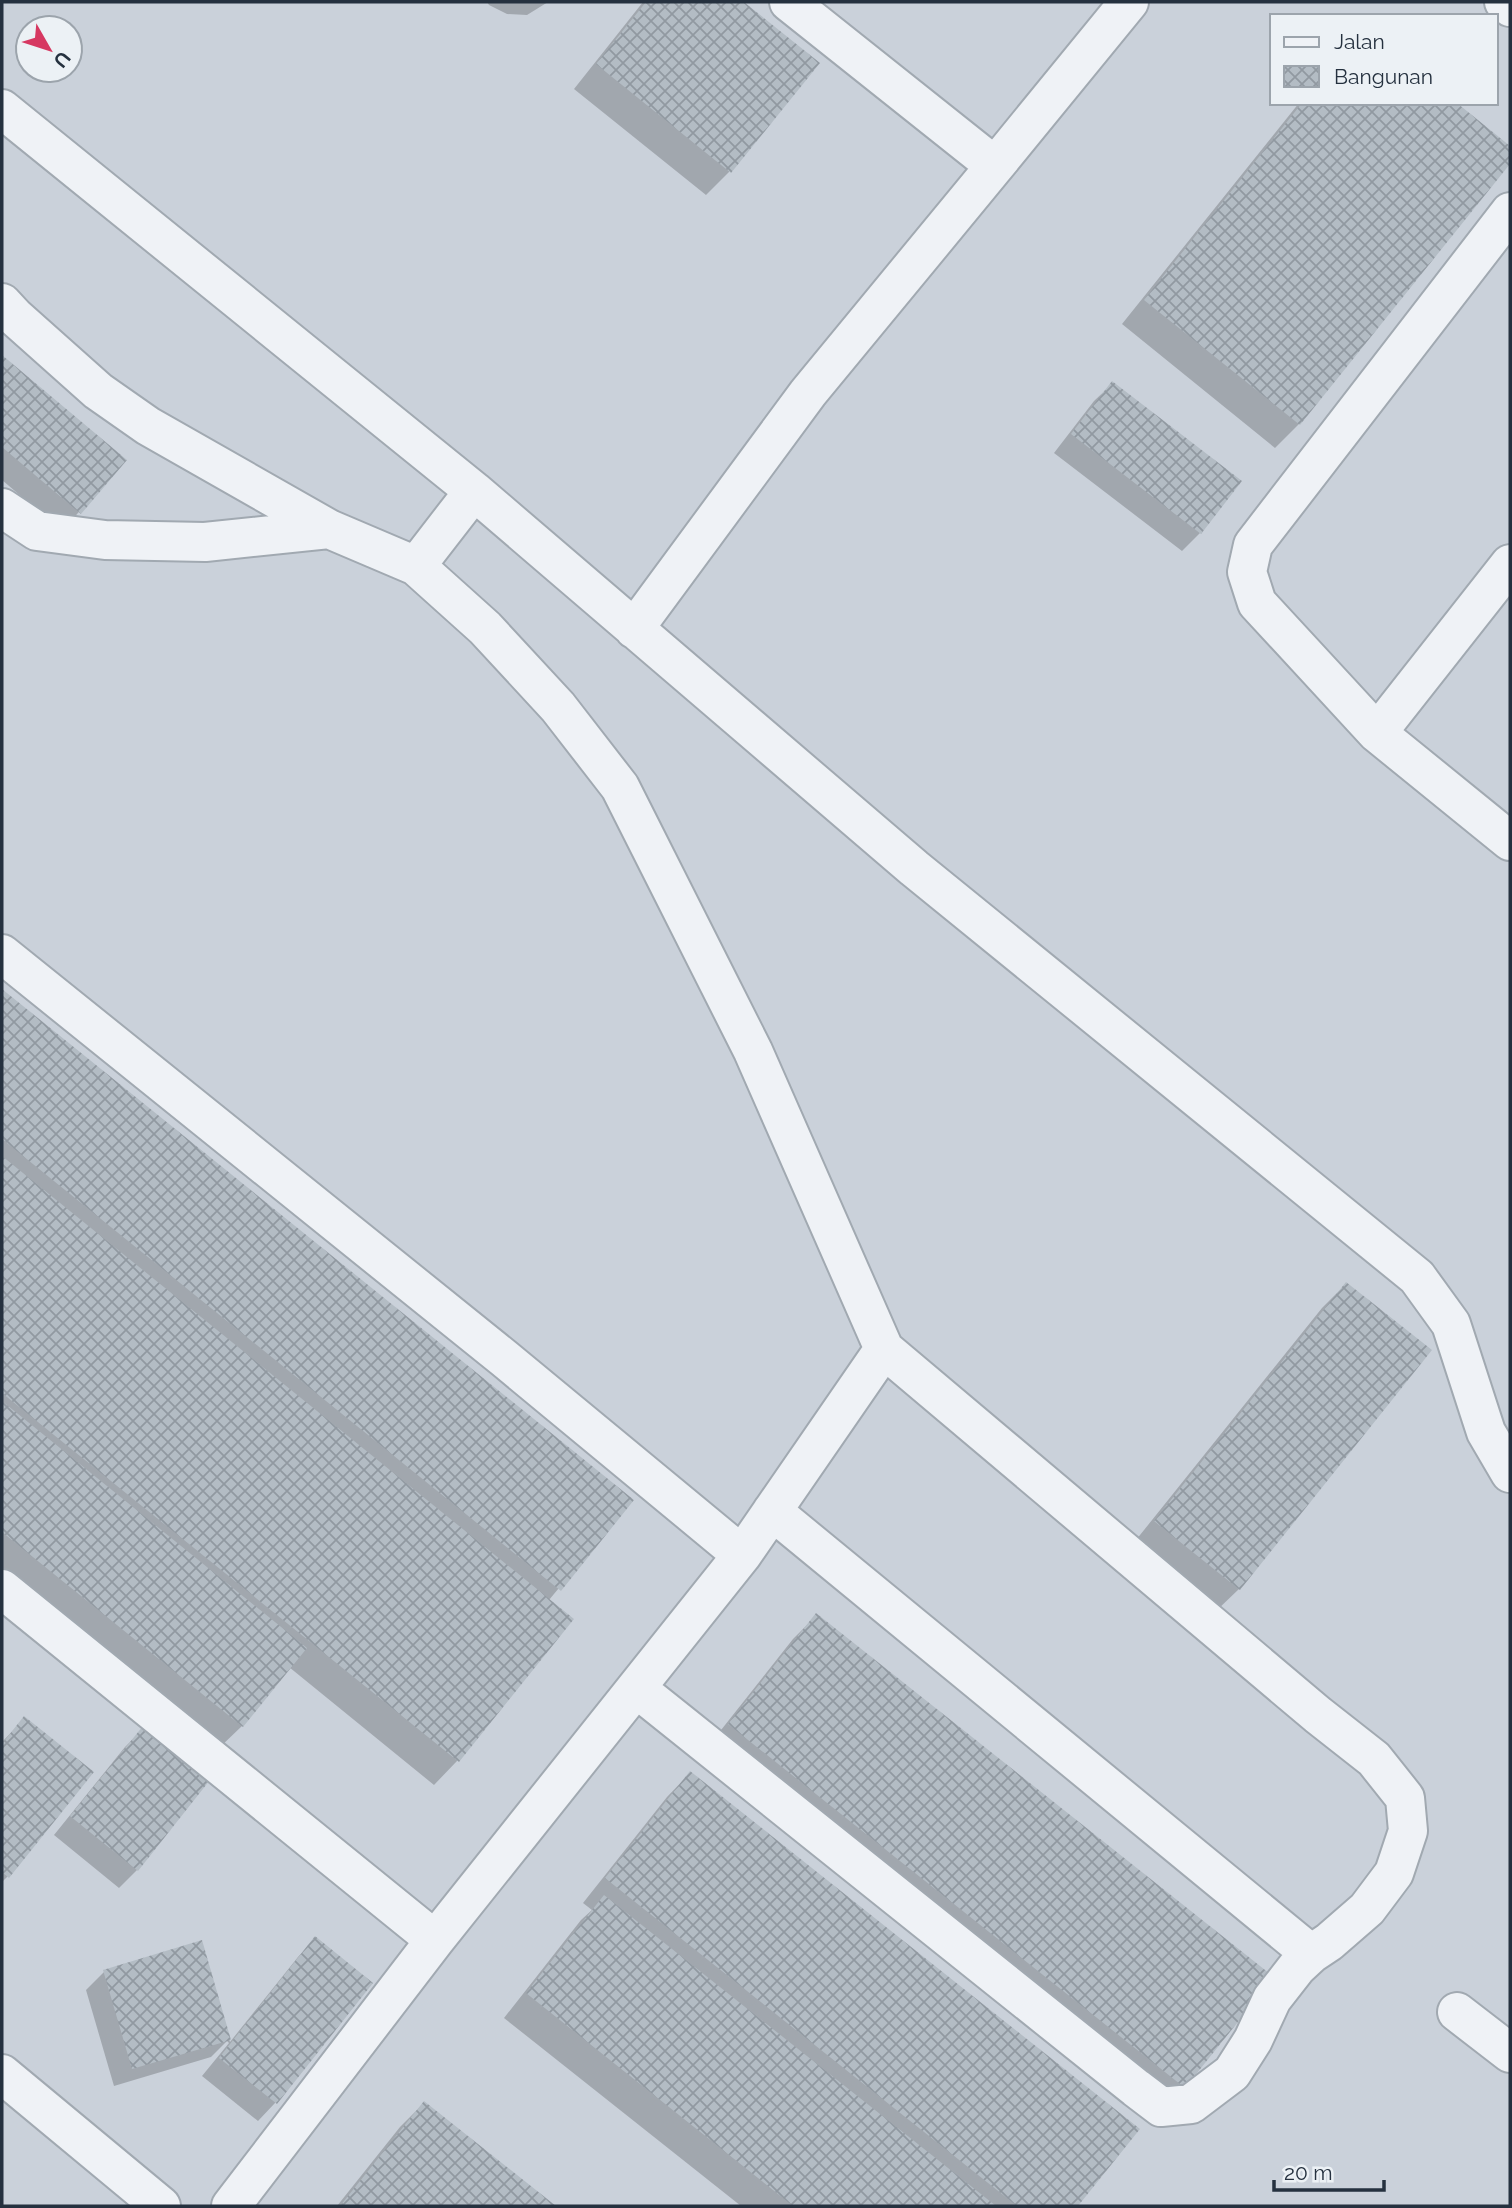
<svg xmlns="http://www.w3.org/2000/svg" width="1512" height="2208" viewBox="0 0 1512 2208" font-family="Raleway,sans-serif">
<defs>
<pattern id="building-cross-hatch" width="8" height="8" patternUnits="userSpaceOnUse" patternTransform="scale(1.75)"><rect width="8" height="8" fill="#b3bcc4"/><path d="M0 0l8 8M0 8l8-8" fill="none" stroke="#9199a1"/></pattern>
</defs>
<rect width="100%" height="100%" fill="#dce2e7"/>
<path fill="#cad1da" fill-rule="evenodd" d="M2,2H1510V2206H2ZM1272,16H1496V103H1272ZM28,28H70V70H28Z"/>
<path fill="#0003" d="M487,2H548L527,15L507,14L489,5Z
M643,2H741L817,63L729,172L706,195L574,89Z
M1299,103H1454L1510,148V161L1299,424L1275,448L1122,324Z
M2,357L124,461L62,531L2,480Z
M1112,384L1200,533L1182,551L1054,453L1094,401Z
M2,991L632,1500L549,1600L572,1619L457,1761L434,1785L289,1667L242,1726L218,1749L2,1574Z
M1346,1284L1239,1589L1215,1612L1132,1545L1322,1308Z
M816,1616L1184,2087L1161,2110L706,1749L793,1639Z
M24,1719L8,1876L2,1882V1742Z
M143,1729L137,1870L119,1888L54,1835L125,1747Z
M690,1773L1137,2129L1076,2206H741L504,2018L581,1920L592,1910L583,1903L667,1797Z
M316,1939L371,1983L275,2103L258,2121L202,2076L229,2043L227,2041L211,2057L114,2086L86,1990L104,1972L201,1942L230,2042L298,1957Z
M424,2103L554,2206H337L400,2127Z"/>
<path fill="url(#building-cross-hatch)" d="M646,2H744L820,63L731,173L596,64Z
M1302,103H1457L1510,146V164L1300,425L1144,300Z
M2,355L127,460L81,514L2,447Z
M1112,381L1242,481L1201,534L1071,434Z
M2,989L634,1500L561,1591L2,1139Z
M2,1156L574,1619L459,1762L2,1393Z
M1346,1282L1432,1350L1240,1590L1154,1521Z
M2,1401L307,1648L243,1727L2,1532Z
M816,1613L1274,1977L1185,2088L728,1724Z
M24,1716L94,1772L9,1878L2,1872V1744Z
M143,1726L210,1780L138,1871L70,1816Z
M690,1771L1140,2129L1078,2206H1017L605,1878Z
M604,1895L996,2206H793L526,1993Z
M315,1936L373,1983L277,2104L219,2058Z
M202,1940L231,2040L132,2069L103,1970Z
M424,2101L556,2206H340Z"/>
<g fill="none" stroke-linecap="round" stroke-linejoin="round">
<g stroke="#a1a9b1" stroke-width="42">
<path id="minor" d="M1504,2L1510,7
M2,109L474,491L914,868L1417,1277L1451,1324L1486,1432L1510,1473
M995,166L1129,2
M1510,212L1253,545L1247,572L1257,603L1377,733L1510,841
M2,303L15,317L98,391L148,426L329,529L416,566
M2,508L37,531L105,540L205,542L329,529
M634,629L808,393L995,166L789,2
M1377,733L1510,564
M2,954L505,1359L742,1555
M772,1511L1311,1954
M2,1589L435,1940
M636,1688L1136,2088L1161,2107L1191,2104L1232,2073L1253,2040L1272,1999L1297,1967L1311,1954L1329,1942L1367,1909L1394,1873L1408,1831L1405,1798L1374,1759L1318,1715L884,1349
M1457,2012L1510,2053
M2,2074L161,2206
M231,2206L435,1940L742,1555L884,1349L753,1051L620,787L558,707L485,628L416,566L474,491"/>
</g>
<use href="#minor" stroke="#eff2f6" stroke-width="38"/>
</g>
<rect width="1512" height="2208" fill="none" stroke="#25313f" stroke-width="7"/>
<rect x="1270" y="14" width="228" height="91" fill="#ecf1f5" stroke="#9ca4ac" stroke-width="2"/>
<rect x="1284" y="37" width="35" height="10" fill="#eff2f6" stroke="#9ca4ac" stroke-width="2"/>
<text x="1334" y="49" font-size="21" fill="#25313f">Jalan</text>
<rect x="1284" y="66" width="35" height="21" fill="url(#building-cross-hatch)" stroke="#9ca4ac" stroke-width="2"/>
<text x="1334" y="84" font-size="21" fill="#25313f">Bangunan</text>
<g transform="translate(49 49) rotate(129)"><circle r="33" fill="#ecf1f5" stroke="#9ca4ac" stroke-width="2"/>
<path d="M0-5L12 26L0 18L-12 26Z" fill="#d63861"/>
<text y="-10" font-size="19" font-weight="bold" text-anchor="middle" fill="#25313f">U</text>
</g>
<path d="M1274 2180v10h110v-10" fill="none" stroke="#25313f" stroke-width="3.5"/>
<text x="1284" y="2180" font-size="21" fill="#25313f" stroke="#ecf1f5" stroke-width="5" paint-order="stroke">20 m</text>
</svg>
